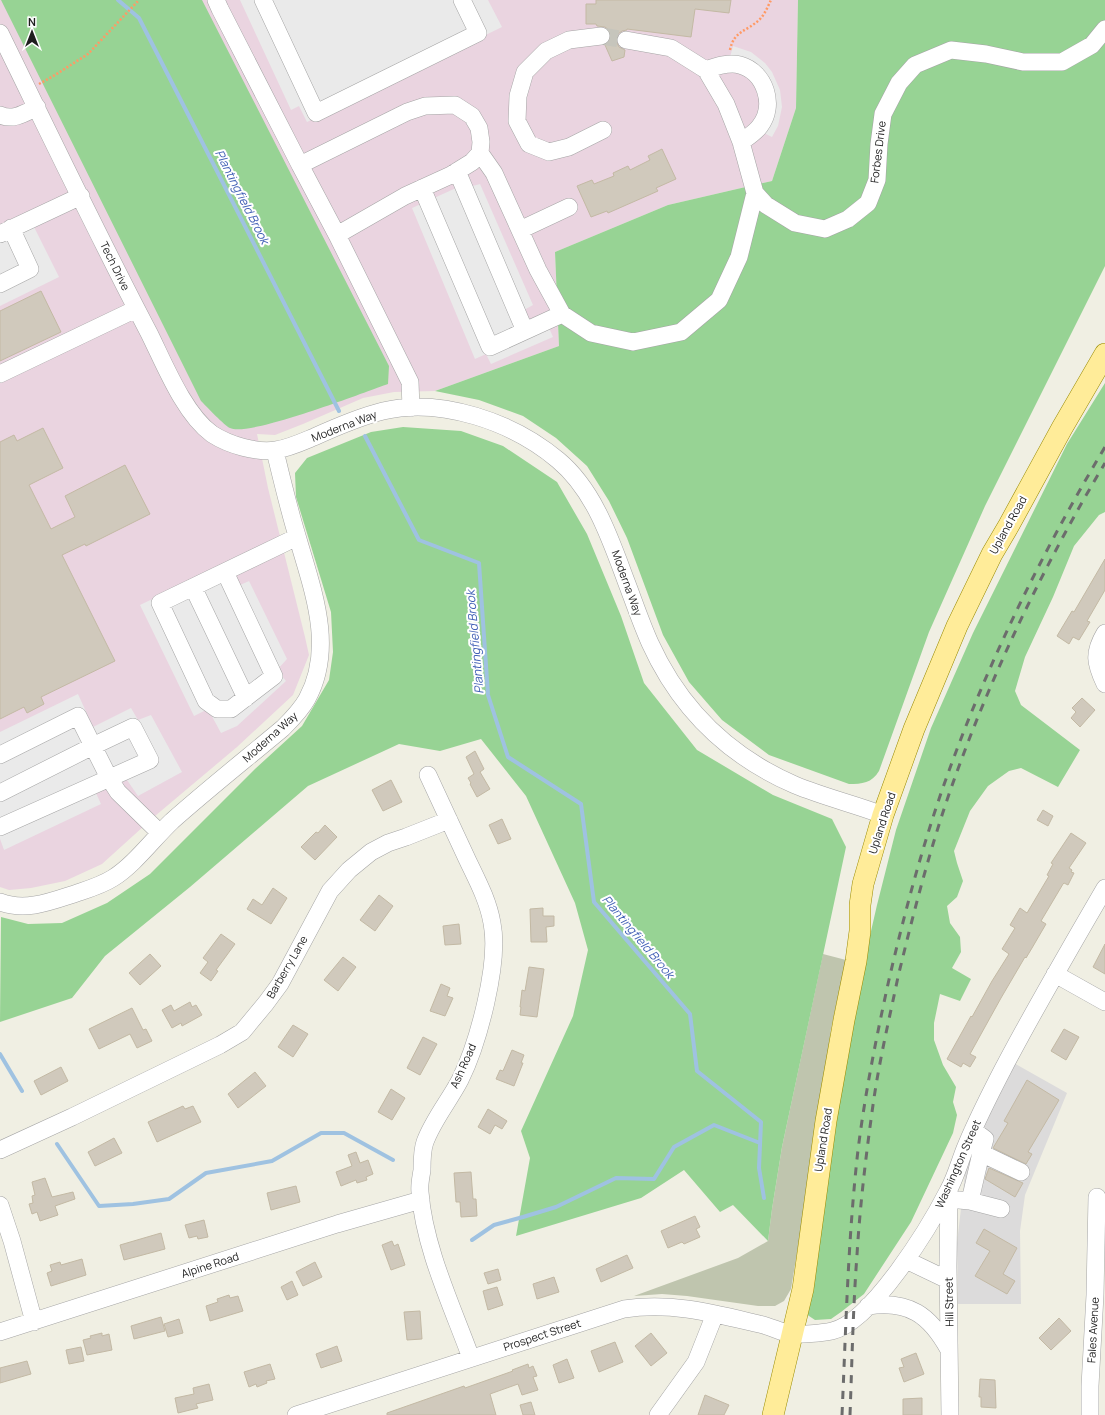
<svg xmlns="http://www.w3.org/2000/svg" width="1105" height="1415" viewBox="0 0 1105 1415" font-family="Manrope,sans-serif">
<rect width="100%" height="100%" fill="#f0efe3"/>
<path fill="#dcdbdb" d="M1014,1063L1067,1093L1025,1195L1020,1231L1021,1304H958L957,1243L965,1174L974,1142Z"/>
<path fill="#ead4e0" d="M0,0H798L796,108L772,181L668,205L555,252L559,346L435,391L394,392L363,398L303,424L275,435L257,434L268,488L305,637L309,655L293,695L237,747L155,816L102,864L65,881L31,888L9,890L0,887Z"/>
<path fill="#bfc5ae" d="M823,954L846,960L831,1029L818,1126L791,1289L784,1301L775,1306H758L687,1296L662,1294L634,1296L738,1258L768,1241L772,1209L782,1147Z"/>
<path fill="#97d394" d="M1,0H202L389,366L388,384C362,393 250,437 230,428C225,426 206,406 201,401Z
M798,0H1105V266L985,506L929,632L879,771C872,783 862,784 849,784L769,755L722,720L689,682L663,635L627,538L609,501L587,466L556,438L523,416L479,400L435,391L559,346L555,252L668,205L772,181L796,108Z
M1105,383V512L1099,515L1074,546L1053,597L1025,657L1015,691L1021,705L1080,750L1058,787L1021,768L1009,771L988,786L970,811L954,851L957,863L963,881L957,897L947,906L950,923L960,937L961,952L952,968L971,979L960,1001L940,994L934,1023V1040L943,1065L956,1087L953,1102L957,1115L953,1133L911,1222L864,1294L841,1312L831,1319L815,1320L803,1312L849,1027L877,905L896,830L931,728L973,633L1067,444Z
M403,427L461,431L503,446L557,482L587,534L621,616L644,683L697,750L773,795L832,819L846,847L782,1147L772,1209L768,1241L733,1205L720,1212L684,1170L641,1198L516,1236L530,1158L521,1131L573,1016L588,950L575,903L526,796L481,739L440,751L399,744L308,786L190,887L105,956L72,998L0,1022L1,917L28,924L62,923L107,903L150,874L255,769L302,726L329,680L333,652L331,612L296,497L295,473L307,458L371,432Z"/>
<path fill="#eaeaea" d="M240,0H488L502,27L307,122L299,106L291,110Z
M733,46L751,52L765,63L772,72L780,90L782,107L778,126L772,137L762,132L771,103L730,57Z
M467,183L469,187L480,184L533,305L524,310L528,320L543,314L553,337L491,364L486,354L475,359L412,208Z
M28,215L59,277L0,306V229Z
M227,563L238,586L249,581L287,659L277,670L286,681L237,726L221,733L208,709L194,716L140,605Z
M78,694L93,727L131,708L138,720L151,715L182,772L138,796L127,780L96,793L101,804L4,850L0,839V732Z"/>
<g fill="none" stroke-linecap="round" stroke-linejoin="round">
<path stroke="#9fc2e1" stroke-width="4" d="M118,0L139,18L339,411
M365,436L419,540L479,563L488,695L508,757L581,804L594,902L690,1014L697,1071L761,1122L759,1168L764,1198
M0,1054L22,1091
M57,1144L99,1206L133,1204L169,1199L206,1173L272,1161L321,1133H344L393,1160
M472,1240L494,1225L523,1217L556,1207L616,1178L654,1179L674,1147L714,1125L760,1143"/>
</g>
<path fill="#d0c9bc" stroke="#c3b9a4" d="M596,0H731L729,13L695,9L691,37L627,29V30L622,31L618,34L616,39L617,43L619,47L625,50L624,57L612,61L605,45L610,40L611,35L609,30L605,27L597,26L596,24H586V4H596Z
M662,149L676,179L656,188L658,191L608,213L607,211L591,217L577,186L592,180L594,184L614,176L613,173L628,166L630,170L650,160L648,156Z
M41,291L61,332L0,361V311Z
M43,428L63,468L29,485L51,529L75,517L65,496L125,465L150,514L86,546L85,544L62,555L115,661L41,697L44,704L27,713L24,707L0,719V442L14,435L17,441Z
M1105,559V590L1087,621L1090,622L1079,640L1073,637L1069,644L1057,636L1072,611L1074,612Z
M1082,698L1095,710L1080,727L1071,718L1076,712L1072,708Z
M475,751L484,769L480,772L490,789L477,797L470,784L471,783L468,778L474,774L466,757Z
M391,780L402,802L383,811L372,790Z
M1043,810L1053,816L1048,826L1037,820Z
M502,819L511,839L498,844L489,825Z
M325,825L337,837L315,860L301,847L316,832L318,833Z
M1071,833L1086,843L1069,868L1072,870L1071,872L1074,873L1068,885L1064,883L1063,884L1041,921L1046,924L1032,948L1026,958L1025,957L1001,998L970,1054L976,1057L970,1067L963,1063L961,1067L947,1059L971,1016L972,1017L992,981L1009,954L1002,949L1015,928L1010,925L1020,908L1027,913L1049,876L1047,875L1053,864L1051,863Z
M273,888L287,898L271,924L247,909L253,899L262,905Z
M379,895L393,906L375,931L360,920Z
M543,908V916H554V926L546,927L547,942H531L530,909Z
M459,924L461,944L445,945L443,926Z
M221,934L235,944L216,970L218,971L211,981L200,973L208,962L203,958Z
M1105,944V974L1093,967Z
M150,954L161,966L140,985L129,973Z
M343,957L356,967L338,991L324,980Z
M529,967L544,969L537,1017L520,1015L521,1007H520L522,990L525,991Z
M441,984L450,988L447,996L453,998L445,1016L430,1011Z
M190,1002L192,1007L196,1005L202,1015L182,1026L181,1023L172,1028L162,1010L171,1005L174,1011Z
M132,1008L143,1030L146,1029L152,1041L137,1048L130,1034L99,1049L89,1029Z
M293,1025L308,1034L293,1057L278,1047Z
M1064,1029L1079,1037L1066,1060L1051,1051Z
M423,1037L437,1044L420,1075L407,1068Z
M512,1050L524,1055L521,1063H523L514,1086L496,1079L500,1070L503,1071Z
M61,1067L68,1081L41,1095L34,1081Z
M255,1072L266,1086L238,1108L228,1094Z
M1027,1080L1059,1100L1028,1152L1032,1154L1026,1164L993,1148L1008,1123L1004,1121Z
M391,1089L405,1098L392,1120L378,1112Z
M183,1106L185,1109L193,1106L201,1122L157,1142L148,1122Z
M488,1109L507,1121L502,1129L495,1125L490,1134L478,1127Z
M114,1138L122,1153L95,1166L88,1152Z
M356,1152L360,1163L368,1160L373,1174L366,1177L367,1180L357,1183L356,1180L341,1186L336,1172L352,1166L348,1155Z
M989,1168L1023,1183L1015,1197L985,1179Z
M471,1172L473,1199H476L477,1216L461,1217L460,1202H456L454,1173Z
M45,1178L52,1197L73,1192L75,1199L55,1206L58,1215L40,1221L37,1212L32,1214L29,1204L33,1203L32,1196L35,1195L32,1182Z
M296,1186L300,1202L271,1210L267,1193Z
M695,1216L700,1227L696,1229L700,1237L684,1244L682,1242L668,1248L661,1231Z
M204,1220L208,1237L198,1239L197,1236L189,1238L185,1225Z
M984,1229L1017,1248L1003,1274L1015,1281L1007,1294L975,1276L990,1251L976,1243Z
M161,1233L165,1249L124,1260L120,1245Z
M392,1241L394,1246L398,1244L405,1265L391,1270L382,1245Z
M627,1255L633,1268L601,1282L596,1269Z
M82,1259L86,1275L51,1286L47,1273L52,1271L50,1265L60,1262L61,1265Z
M315,1262L322,1277L303,1286L296,1272Z
M498,1269L501,1280L488,1284L484,1273Z
M554,1277L559,1292L537,1299L533,1284Z
M292,1281L298,1295L287,1300L281,1287Z
M497,1287L503,1305L488,1310L483,1291Z
M229,1295L230,1298L238,1296L243,1311L210,1321L206,1306L218,1302L217,1299Z
M420,1311L422,1339L407,1340L404,1312Z
M161,1317L165,1331L134,1339L131,1326Z
M1059,1318L1071,1331L1051,1350L1039,1338Z
M179,1319L183,1333L168,1337L164,1324Z
M102,1333V1336L109,1334L112,1350L87,1355L83,1340L91,1338L90,1336Z
M651,1333L667,1353L651,1366L635,1346Z
M615,1342L623,1362L599,1372L591,1351Z
M337,1346L342,1361L321,1368L316,1354Z
M81,1347L84,1361L69,1364L66,1350Z
M916,1353L924,1374L904,1382L899,1368L904,1367L901,1359Z
M567,1359L574,1378L559,1383L553,1365Z
M27,1361L31,1374L0,1383V1368Z
M270,1364L275,1379L266,1381L267,1383L257,1387L256,1384L249,1387L244,1372Z
M528,1364L529,1368L533,1366L537,1376L533,1377L538,1390L522,1395L518,1384L490,1394L496,1415H387V1413L464,1386L465,1388L513,1371L512,1370Z
M980,1379L995,1380L996,1408L981,1407V1397H979Z
M209,1384L213,1400L196,1404L198,1408L178,1413L175,1398L194,1394L193,1388Z
M705,1395L729,1405L724,1415H698Z
M922,1398V1415H903V1399Z
M531,1402L535,1415H523L520,1405Z"/>
<g fill="none" stroke-linecap="round" stroke-linejoin="round">
<path stroke="#c6c5bc" stroke-width="17" stroke-dasharray="17 8" stroke-linecap="butt" d="M601,36L626,40"/>
<g stroke="#a5a5a5" stroke-width="18">
<path id="minor" d="M216,0L220,9L300,165
M263,0L316,113L478,33L462,0
M0,33C49,133 97,234 149,333C164,363 184,414 212,434C229,445 256,453 276,450C289,448 302,442 314,437C336,427 359,417 383,411C441,397 513,422 558,460C594,490 610,538 626,581C634,602 641,623 650,643C680,709 728,756 795,785C824,797 854,804 883,815
M601,36L569,40L546,51L525,72L518,96L517,121L529,144L549,152L569,147L603,130
M706,70C717,66 729,62 740,65C765,72 776,105 760,126C756,132 748,137 741,142
M0,115C13,121 25,113 37,107
M457,171L525,331
M422,188L490,347L562,314L538,270L494,173L480,153
M755,193L766,205L795,223L825,229L848,219L868,203L877,180L879,144L883,114L899,83L915,65L951,50L986,54L1023,62H1062L1092,45L1105,29
M520,230L569,207
M0,234L81,196
M337,235L405,196L451,175L472,162L480,153L481,142L479,128L472,116L455,105L425,106L407,112L300,165L337,235L410,382L411,408
M0,284L30,269L11,228
M562,314L591,333L633,342L681,332L719,300L739,257L755,193L741,142L726,104L706,70L671,48L626,40
M0,374L136,309
M225,572L274,676L231,709H217L206,701L160,603L297,537
M193,587L246,698
M1105,633C1093,653 1095,663 1105,684
M0,755L78,716L109,778L118,792L160,833
M428,775C441,803 454,831 467,859C477,880 488,900 492,923C500,963 478,1044 460,1080C449,1101 433,1120 425,1142C422,1150 422,1161 422,1170C421,1177 419,1185 420,1192C424,1247 452,1306 471,1358
M0,793L93,746L133,727L150,760L0,827
M0,902C26,912 52,901 77,893C89,889 102,885 113,878C134,865 153,839 172,821C208,789 246,759 283,728C292,719 301,710 307,699C335,648 313,591 298,539C289,510 282,480 275,451
M1055,974L1105,1002
M973,1130L985,1139L981,1153
M0,1150L72,1117L220,1045L242,1032L266,1003L280,984L330,891L349,870L371,852L388,843L406,837L449,820
M949,1189L948,1266L950,1415
M959,1200L970,1201L1001,1209
M970,1201L981,1153L1021,1172
M0,1205L12,1241L34,1322
M906,1260L948,1280
M868,1306C909,1300 930,1315 949,1350
M0,1332L337,1224L421,1200
M296,1415L624,1309C672,1302 712,1313 759,1324C770,1326 780,1332 791,1334C799,1335 823,1333 832,1331C872,1322 930,1226 948,1191C956,1177 960,1160 966,1146C977,1120 990,1094 1003,1069C1035,1008 1070,948 1105,888
M658,1415L696,1362L715,1314
M1090,1415V1386L1095,1295L1097,1197"/>
</g>
<g stroke="#988a00" stroke-width="22">
<path id="major" d="M773,1415L803,1289L826,1121L844,1020L856,961L860,931V905L863,884L883,815L914,729L957,626L992,554L1009,525L1062,428L1105,354"/>
</g>
<path stroke="#ff9a65" stroke-width="2.5" stroke-dasharray="2 2" stroke-linecap="butt" d="M730,50C734,30 747,32 760,19C765,14 768,6 771,0
M39,84L55,75L88,54L139,0"/>
<use href="#minor" stroke="#fff" stroke-width="17"/>
<use href="#major" stroke="#ffec99" stroke-width="21"/>
<path stroke="#6c6c6c" stroke-width="3" stroke-dasharray="8 8" stroke-linecap="butt" d="M842,1415C846,1326 848,1238 858,1150C865,1094 876,1039 888,984C902,923 918,862 938,802C980,678 1038,559 1105,447
M850,1415C852,1362 853,1308 857,1255C860,1205 866,1155 873,1105C879,1062 889,1020 898,977C912,919 927,860 946,803C986,685 1041,570 1105,463"/>
</g>
<g text-anchor="middle" stroke-width="4" stroke-linejoin="round" paint-order="stroke">
<g font-size="11" fill="#1e1e1e" stroke="#fff">
<text transform="translate(878 152) rotate(-83)" y="4">Forbes Drive</text>
<text transform="translate(115 266) rotate(64)" y="4">Tech Drive</text>
<text transform="translate(344 426) rotate(-21)" y="4">Moderna Way</text>
<text transform="translate(1008 525) rotate(-61)" y="4">Upland Road</text>
<text transform="translate(627 583) rotate(70)" y="4">Moderna Way</text>
<text transform="translate(270 737) rotate(-42)" y="4">Moderna Way</text>
<text transform="translate(882 823) rotate(-72)" y="4">Upland Road</text>
<text transform="translate(287 967) rotate(-60)" y="4">Barberry Lane</text>
<text transform="translate(463 1066) rotate(-66)" y="4">Ash Road</text>
<text transform="translate(823 1140) rotate(-81)" y="4">Upland Road</text>
<text transform="translate(958 1164) rotate(-66)" y="4">Washington Street</text>
<text transform="translate(210 1265) rotate(-18)" y="4">Alpine Road</text>
<text transform="translate(949 1302) rotate(-91)" y="4">Hill Street</text>
<text transform="translate(1093 1330) rotate(-87)" y="4">Fales Avenue</text>
<text transform="translate(542 1335) rotate(-18)" y="4">Prospect Street</text>
</g>
<g font-size="12" font-style="italic" fill="#4260b6" stroke="#fff">
<text transform="translate(242 197) rotate(63)" y="4">Plantingfield Brook</text>
<text transform="translate(475 642) rotate(-95)" y="4">Plantingfield Brook</text>
<text transform="translate(638 937) rotate(50)" y="4">Plantingfield Brook</text>
</g>
</g>
<g transform="translate(32 32)" stroke="#ffffff" stroke-width="3" paint-order="stroke">
<path d="M0-3L7 15L0 10L-7 15Z" fill="#1e1e1e"/>
<text y="-6" font-size="11" font-weight="bold" text-anchor="middle" fill="#1e1e1e">N</text>
</g>
</svg>
